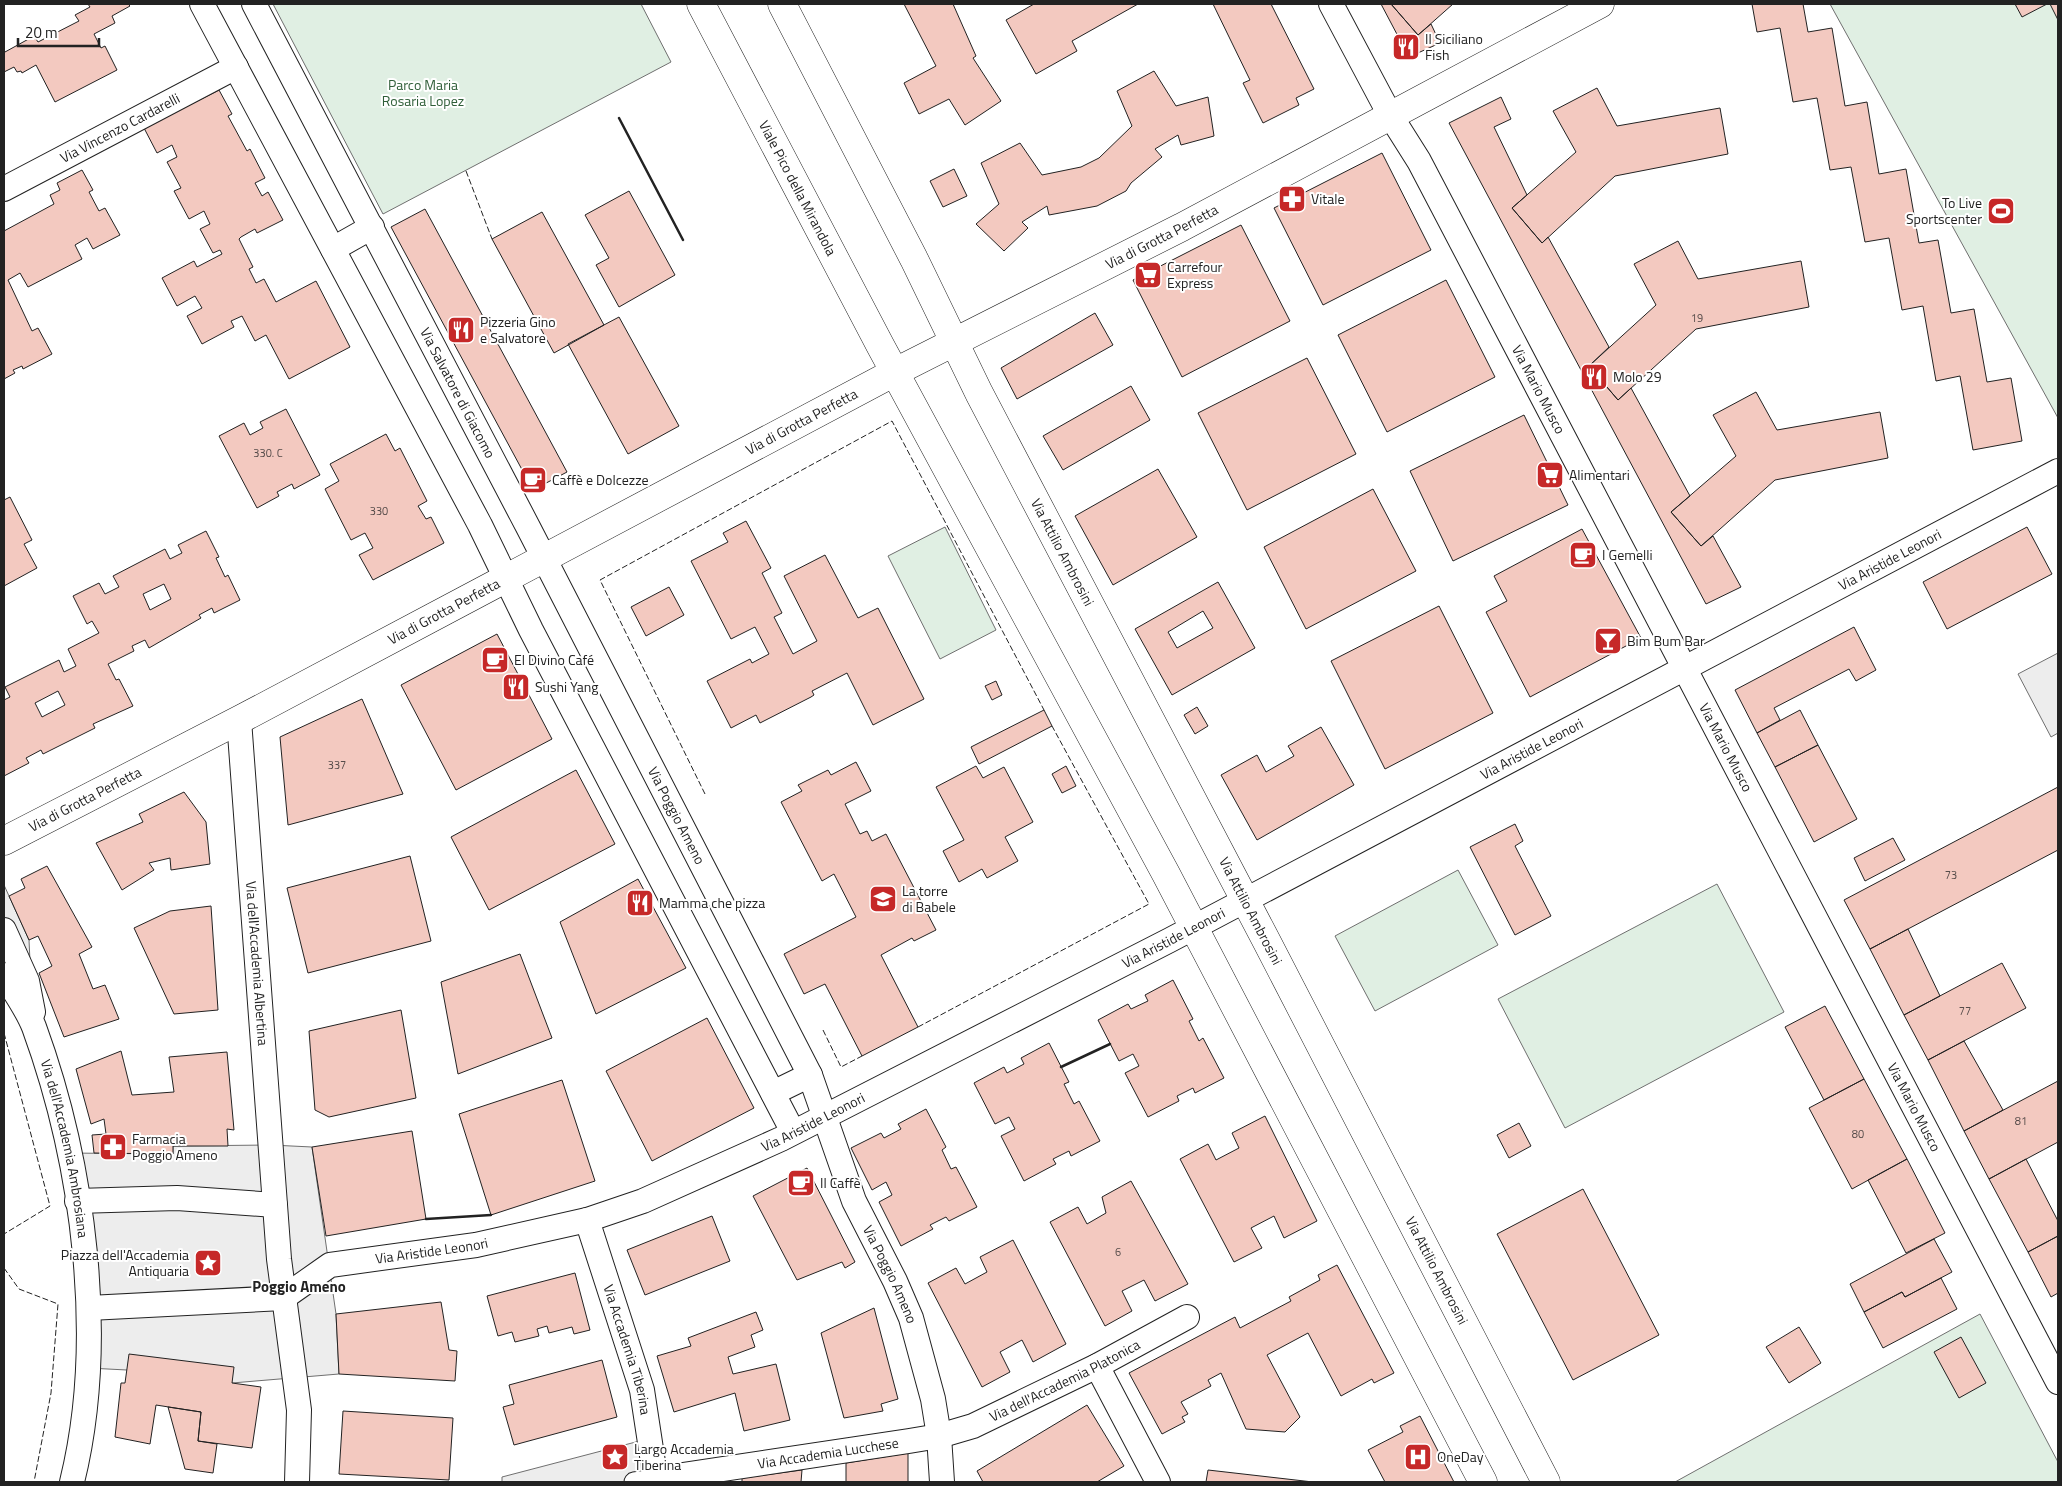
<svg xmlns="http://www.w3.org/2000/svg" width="2062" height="1486" viewBox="0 0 2062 1486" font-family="'Titillium Web',sans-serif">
<rect width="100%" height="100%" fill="#fff"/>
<path fill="#e0efe3" stroke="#6f6f6f" d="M273,4H641L671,62L383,214Z
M1830,4H2058V418Z
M945,527L996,630L940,659L888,556Z
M1458,870L1498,945L1375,1011L1335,936Z
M1717,884L1784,1012L1565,1128L1498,999Z
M1980,1314L2058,1462V1482H1675Z"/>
<path fill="#ededed" stroke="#6f6f6f" d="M2058,653V733L2051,737L2018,674Z
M4,885L29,940L33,1026L4,994Z
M271,1145L312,1147L336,1314L339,1374L232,1383L127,1370L88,1368L68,1153L173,1154V1146Z
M651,1438L656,1482H502V1477Z"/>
<path fill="#f3c9c0" stroke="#222" fill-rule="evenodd" d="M88,4H128L130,6L112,16L115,23L94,34L101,48L105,46L117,70L55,102L36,65L22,73L21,71L17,72L14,67L4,72V50L5,52L34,36L38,42L79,21L75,15L90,7Z
M904,4H953L976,56L973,58L1001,101L965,125L949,99L919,114L904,83L936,66Z
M1034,4H1138L1072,41L1077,51L1036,74L1006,20Z
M1213,4H1271L1314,89L1296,98L1299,105L1263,123L1243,83L1250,80Z
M1381,4H1391L1418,35L1431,24L1440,43L1409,57Z
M1391,4H1453L1418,35Z
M1752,4H1803L1808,32L1832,28L1845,106L1867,102L1879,174L1906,169L1919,243L1938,240L1951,313L1974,309L1987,382L2011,378L2022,441L1973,450L1960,376L1936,381L1923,306L1902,310L1889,238L1865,242L1851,167L1830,170L1817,98L1793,102L1780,28L1757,32Z
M2015,4H2047L2022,17Z
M2050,4H2058V20Z
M1154,71L1176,106L1208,97L1214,136L1181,145L1178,135L1155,149L1162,157L1131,183L1126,191L1097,206L1049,215L1047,206L1022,222L1028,228L1004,251L976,224L999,204L981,163L1020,143L1042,175L1081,167L1099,158L1132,126L1117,91Z
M1597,88L1617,126L1720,108L1728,154L1615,176L1542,243L1512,208L1576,152L1553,111Z
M219,90L232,114L228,116L247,151L250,149L265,178L255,183L262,196L268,192L283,220L257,233L255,229L241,237L239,239L253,267L249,269L256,283L264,279L276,302L316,281L350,347L289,379L266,335L255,341L242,316L231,321L234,327L202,344L187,316L202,308L195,296L177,306L162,278L194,261L197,267L222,254L220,250L213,253L200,229L210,224L204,211L189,219L174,191L181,188L167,162L177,157L172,145L157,153L144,128Z
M1501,97L1511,119L1494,127L1527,195L1512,208L1542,243L1548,237L1609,347L1589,366L1618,400L1631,388L1690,496L1671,512L1701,546L1713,536L1741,587L1706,604L1449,123Z
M1382,153L1431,250L1323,305L1274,208Z
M954,169L967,196L943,207L930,181Z
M82,170L93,190L89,192L99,211L105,208L120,235L93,249L87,238L75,245L82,259L28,287L20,273L8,280L32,331L38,328L52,354L23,369L22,366L13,370L15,373L4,379V231L54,204L50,195L60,190L57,183Z
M629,191L675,275L619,307L596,265L609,258L585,215Z
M425,209L567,472L533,490L391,227Z
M542,212L604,325L554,353L492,239Z
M1241,225L1290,321L1182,377L1133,280Z
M1678,241L1698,279L1801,261L1809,307L1696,329L1618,400L1589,366L1656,305L1634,264Z
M1446,280L1495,377L1387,432L1338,335Z
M1095,313L1113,345L1017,399L1001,368Z
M619,317L679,426L628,454L568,344Z
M1307,358L1356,454L1247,510L1198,413Z
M1131,386L1150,420L1063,470L1043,436Z
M1756,392L1777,430L1880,412L1888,458L1775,480L1701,546L1671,512L1736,456L1713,415Z
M286,409L320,475L294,489L292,484L277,492L279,496L257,508L219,436L244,423L250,435L263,428L260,422Z
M1524,415L1568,505L1453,561L1410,471Z
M386,434L395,451L400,448L427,501L418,506L426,519L431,517L444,543L373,580L359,555L373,548L365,533L351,540L325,489L339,481L330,464Z
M1158,469L1197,537L1113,585L1075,516Z
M1373,489L1416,571L1306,629L1264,547Z
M10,497L32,540L24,544L37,568L4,586V500Z
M746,521L771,568L762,573L782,613L774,617L793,654L817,641L784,576L825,555L858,618L878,608L924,699L873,725L847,673L812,691L814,695L811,697L760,723L756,715L731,728L707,681L750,659L752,663L769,654L755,627L731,639L691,561L728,542L723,533Z
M2027,527L2052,574L1947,629L1923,582Z
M1582,529L1641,638L1530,697L1486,612L1507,601L1494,576Z
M206,531L219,557L216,558L225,577L228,575L240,600L214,613L212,608L199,615L201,618L149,648L145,640L132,646L134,651L108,664L116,680L119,679L133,706L93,724L95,728L43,754L41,750L26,758L29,763L4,776V700L10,697L5,687L59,660L64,672L76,666L68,649L99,633L92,621L87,624L73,596L99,583L105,594L119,587L113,576L165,549L170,559L182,553L178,545ZM164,584L171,599L150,610L143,594ZM58,691L65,705L42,717L35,703Z
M1218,582L1255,648L1172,695L1135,629ZM1203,611L1213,628L1177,648L1168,632Z
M669,587L684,615L646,636L631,607Z
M1439,606L1493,713L1385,769L1331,661Z
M1854,627L1876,670L1856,681L1849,669L1774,708L1780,720L1757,733L1735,690Z
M497,634L552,739L456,790L401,685Z
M996,681L1002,695L992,700L985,686Z
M362,699L403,794L288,825L280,737Z
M1197,707L1208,726L1195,734L1184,715Z
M1044,710L1052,726L979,764L971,747Z
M1800,710L1818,745L1775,767L1757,733Z
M1321,727L1354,785L1257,840L1221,775L1257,755L1266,772L1294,756L1288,746Z
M1818,745L1857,819L1814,842L1775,767Z
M856,762L871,791L845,804L860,834L867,831L872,841L886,834L936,930L914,941L912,938L881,955L918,1027L862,1056L825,984L804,994L784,954L856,917L834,874L822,881L781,802L802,791L798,785L828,770L831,775Z
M976,766L983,778L1004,767L1033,822L1005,837L1018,861L987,878L982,869L959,882L943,851L964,840L936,787Z
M1066,766L1076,786L1062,793L1052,774Z
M576,770L615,844L489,910L451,837Z
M2058,787V850L1870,949L1844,900Z
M184,792L206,822L210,864L171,870L170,858L149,863L154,870L122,890L96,843L143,822L139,814Z
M1515,824L1523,841L1515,846L1551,916L1515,935L1470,847Z
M1893,838L1905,860L1865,881L1854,858Z
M410,856L431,941L308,973L287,888Z
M47,866L92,947L79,954L93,989L105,985L119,1019L64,1037L39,973L52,966L38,936L29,940L9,896L25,888L21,879Z
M638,879L686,968L596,1014L560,922Z
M211,906L218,1010L174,1014L134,928L170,911Z
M1908,929L1940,996L1904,1015L1870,949Z
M520,954L552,1038L458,1074L441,982Z
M2002,963L2026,1008L1928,1060L1904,1015Z
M1173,980L1193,1019L1189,1021L1199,1041L1203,1038L1224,1078L1195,1093L1193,1088L1177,1096L1179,1101L1148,1117L1125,1073L1139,1066L1133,1054L1119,1061L1098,1020L1128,1004L1131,1009L1148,1001L1145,995Z
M1825,1006L1864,1079L1824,1100L1785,1027Z
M401,1010L416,1098L329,1117L315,1110L309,1031Z
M707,1018L754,1108L652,1161L606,1071Z
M1964,1041L2003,1110L1964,1131L1928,1060Z
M1049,1043L1069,1082L1064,1084L1074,1104L1079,1101L1100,1141L1071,1156L1069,1151L1053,1159L1056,1164L1024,1181L1001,1136L1015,1129L1009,1117L995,1124L974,1083L1004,1067L1007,1073L1024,1064L1021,1058Z
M121,1051L132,1095L174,1092L169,1057L227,1052L234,1130L227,1129L228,1146H173V1154L94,1153L92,1135L106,1134L104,1119L91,1124L76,1069Z
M1864,1079L1907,1159L1852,1189L1809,1108Z
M562,1080L595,1181L491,1215L459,1114Z
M2058,1081V1142L1989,1179L1964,1131Z
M926,1109L946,1147L942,1150L951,1169L956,1167L977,1207L949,1221L946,1217L930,1225L933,1229L901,1246L879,1202L892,1195L886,1182L872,1190L851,1148L881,1133L884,1138L901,1129L898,1124Z
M1265,1116L1317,1221L1284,1238L1274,1216L1251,1228L1262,1248L1234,1262L1180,1159L1208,1144L1216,1160L1239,1148L1232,1133Z
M1519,1123L1531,1146L1509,1158L1497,1135Z
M412,1131L426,1219L326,1236L312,1147Z
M1907,1159L1945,1233L1906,1253L1868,1180Z
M2026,1159L2058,1221V1236L2028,1252L1989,1179Z
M807,1168L855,1262L845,1268L842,1262L797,1280L753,1196Z
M1131,1181L1188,1284L1155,1301L1144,1280L1122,1291L1132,1311L1105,1326L1050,1222L1078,1207L1087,1224L1106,1213L1102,1197Z
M1583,1189L1659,1335L1573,1380L1497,1234Z
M712,1216L730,1261L645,1295L627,1250Z
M2058,1236V1293L2051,1297L2028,1252Z
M1934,1239L1952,1272L1905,1297L1902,1292L1864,1312L1850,1284Z
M1013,1240L1066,1344L1033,1362L1022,1340L1000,1352L1010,1372L982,1387L928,1283L956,1268L965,1284L987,1272L980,1257Z
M1337,1265L1394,1373L1374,1383L1372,1379L1341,1396L1308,1333L1267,1355L1300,1417L1285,1432L1246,1429L1221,1373L1208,1380L1211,1386L1181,1402L1188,1414L1182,1417L1185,1422L1162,1434L1129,1373L1235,1317L1240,1328L1291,1301L1289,1297L1320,1280L1318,1275Z
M575,1273L590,1330L574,1334L572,1327L549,1333L547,1326L537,1329L539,1336L515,1342L512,1332L498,1336L487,1296Z
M1941,1278L1957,1309L1883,1348L1864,1312L1902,1292L1905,1297Z
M441,1302L449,1350L457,1351L455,1381L339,1374L336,1314Z
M874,1308L898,1399L881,1404L883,1411L844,1418L821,1333Z
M756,1312L763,1330L751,1335L755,1347L728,1357L733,1374L776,1364L790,1420L744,1431L735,1393L674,1412L657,1356L691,1346L688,1338Z
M1799,1327L1821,1363L1789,1383L1766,1347Z
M1961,1337L1986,1383L1959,1398L1934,1352Z
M129,1354L234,1367L232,1383L261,1387L252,1448L198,1441L201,1412L156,1405L150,1444L115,1437L121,1383H125Z
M602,1360L617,1417L514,1445L503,1407L514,1404L509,1385Z
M1087,1405L1124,1466L1097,1482H983L977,1471Z
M168,1407L201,1412L198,1441L217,1444L213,1473L185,1469Z
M343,1411L453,1418L449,1480L339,1474Z
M1420,1416L1454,1482H1385L1368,1450L1403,1432L1400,1426Z
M908,1453V1482H846V1463Z
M802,1470L801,1482H742V1478Z
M1208,1470L1313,1482H1206Z"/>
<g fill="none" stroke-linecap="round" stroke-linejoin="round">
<g stroke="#222" stroke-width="21">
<path id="pedestrian" d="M634,1482L656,1479"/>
</g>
<g stroke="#222" stroke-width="26">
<g id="minor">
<path d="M202,4L480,525L531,630L793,1132"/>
<path id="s1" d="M254,4L528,527L810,1075L854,1201L895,1281L911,1318L933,1399L939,1436L942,1482"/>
<path id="s2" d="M1331,4L1390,115L1419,161L2058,1382"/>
<path id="s3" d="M4,189L236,67"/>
<path d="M333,249L372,227"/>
<path id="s4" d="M239,720L279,1259L299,1410L297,1482"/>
<path d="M4,930L27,981L33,1012"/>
<path id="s5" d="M4,975C14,991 27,1009 34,1027C84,1164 107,1340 72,1482"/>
<path d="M773,1093L810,1075"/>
<path d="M77,1201L177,1198L275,1205"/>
<path id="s6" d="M587,1220L642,1390L656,1482"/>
<path id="s7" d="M283,1298L330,1265L476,1245L587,1220L643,1201L781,1139L1170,940L2058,471"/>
<path d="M89,1308L283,1298"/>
<path d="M1097,1366L1158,1482"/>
<path id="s8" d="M656,1479L909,1441L939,1436L973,1426L1097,1366L1187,1317"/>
</g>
</g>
<g stroke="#222" stroke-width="29">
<g id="tertiary">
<path id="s9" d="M701,4L880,345L1166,874L1483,1482"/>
<path id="s10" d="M782,4L914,259L979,393L1267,942L1546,1482"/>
<path id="s11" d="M4,841L239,720L895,372L1182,227L1600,4"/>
</g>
</g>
<use href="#pedestrian" stroke="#fff" stroke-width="19"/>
<use href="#minor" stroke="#fff" stroke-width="24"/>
<use href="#tertiary" stroke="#fff" stroke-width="28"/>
<path stroke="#222" stroke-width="1" stroke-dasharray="6 2.5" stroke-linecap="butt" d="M466,171L492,239
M705,794L600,580L892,421L1044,710
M918,1027L1149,904L1052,726
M823,1030L841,1067L862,1056
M4,1033L50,1206L4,1234
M4,1268L19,1289L58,1304L51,1393L34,1482"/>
<path stroke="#222" stroke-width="2.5" d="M619,118L683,240
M1061,1067L1110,1044
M426,1219L491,1215"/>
</g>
<defs>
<g id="restaurant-square" transform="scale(1.4375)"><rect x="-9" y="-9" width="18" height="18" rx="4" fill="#c62828" stroke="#fff"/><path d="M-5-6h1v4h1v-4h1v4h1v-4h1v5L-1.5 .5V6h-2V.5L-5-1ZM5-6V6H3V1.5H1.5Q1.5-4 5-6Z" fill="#fff"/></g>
<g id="pharmacy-square" transform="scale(1.4375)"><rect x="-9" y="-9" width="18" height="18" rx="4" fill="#c62828" stroke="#fff"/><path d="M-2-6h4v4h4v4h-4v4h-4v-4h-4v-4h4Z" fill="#fff"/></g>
<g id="stadium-square" transform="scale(1.4375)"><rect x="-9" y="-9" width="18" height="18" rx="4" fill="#c62828" stroke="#fff"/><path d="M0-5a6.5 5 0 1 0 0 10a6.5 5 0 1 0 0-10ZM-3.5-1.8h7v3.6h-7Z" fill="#fff"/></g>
<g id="supermarket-square" transform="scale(1.4375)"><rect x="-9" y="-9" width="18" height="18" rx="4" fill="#c62828" stroke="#fff"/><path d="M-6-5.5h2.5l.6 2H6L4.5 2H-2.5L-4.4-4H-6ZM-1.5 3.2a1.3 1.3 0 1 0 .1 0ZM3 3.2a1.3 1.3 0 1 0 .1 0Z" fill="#fff"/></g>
<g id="cafe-square" transform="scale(1.4375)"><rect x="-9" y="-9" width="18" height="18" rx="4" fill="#c62828" stroke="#fff"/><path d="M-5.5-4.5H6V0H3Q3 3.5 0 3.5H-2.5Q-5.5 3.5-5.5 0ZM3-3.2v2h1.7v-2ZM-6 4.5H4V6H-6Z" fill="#fff"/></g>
<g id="bar-square" transform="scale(1.4375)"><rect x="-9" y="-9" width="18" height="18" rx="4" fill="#c62828" stroke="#fff"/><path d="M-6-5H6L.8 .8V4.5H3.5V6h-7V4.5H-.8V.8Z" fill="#fff"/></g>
<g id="school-square" transform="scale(1.4375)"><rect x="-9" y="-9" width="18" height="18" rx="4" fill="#c62828" stroke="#fff"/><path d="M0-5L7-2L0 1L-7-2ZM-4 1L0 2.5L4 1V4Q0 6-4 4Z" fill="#fff"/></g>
<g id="sight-square" transform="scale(1.4375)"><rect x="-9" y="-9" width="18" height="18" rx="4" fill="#c62828" stroke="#fff"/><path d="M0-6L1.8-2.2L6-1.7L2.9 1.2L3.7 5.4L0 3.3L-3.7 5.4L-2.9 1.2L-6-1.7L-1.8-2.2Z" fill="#fff"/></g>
<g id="hospital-square" transform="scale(1.4375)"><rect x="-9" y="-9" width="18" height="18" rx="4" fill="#c62828" stroke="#fff"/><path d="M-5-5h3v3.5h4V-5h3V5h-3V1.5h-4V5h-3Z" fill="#fff"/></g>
</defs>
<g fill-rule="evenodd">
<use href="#restaurant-square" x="1406" y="47"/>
<use href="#pharmacy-square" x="1292" y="199"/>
<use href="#stadium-square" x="2001" y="211"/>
<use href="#supermarket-square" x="1148" y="275"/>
<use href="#restaurant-square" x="461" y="330"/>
<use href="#restaurant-square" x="1594" y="377"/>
<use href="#supermarket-square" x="1550" y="475"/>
<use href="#cafe-square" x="533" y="480"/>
<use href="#cafe-square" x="1583" y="555"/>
<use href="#bar-square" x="1608" y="641"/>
<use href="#cafe-square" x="495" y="660"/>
<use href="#restaurant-square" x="516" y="687"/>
<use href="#school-square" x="883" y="899"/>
<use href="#restaurant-square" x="640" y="903"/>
<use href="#pharmacy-square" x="113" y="1147"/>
<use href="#cafe-square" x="801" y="1183"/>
<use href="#sight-square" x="208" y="1263"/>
<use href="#sight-square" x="615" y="1457"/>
<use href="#hospital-square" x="1418" y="1457"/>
</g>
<g text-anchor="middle" stroke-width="4" stroke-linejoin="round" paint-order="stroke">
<g font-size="11" fill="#564c4a">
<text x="1697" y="322">19</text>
<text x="268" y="457">330. C</text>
<text x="379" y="515">330</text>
<text x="337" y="769">337</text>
<text x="1951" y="879">73</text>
<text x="1965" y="1015">77</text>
<text x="2021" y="1125">81</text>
<text x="1858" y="1138">80</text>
<text x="1118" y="1256">6</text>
</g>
<g font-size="14" fill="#222" stroke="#fff" text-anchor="start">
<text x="1425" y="44">Il Siciliano<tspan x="1425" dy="16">Fish</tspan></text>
<text x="1311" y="204">Vitale</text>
<text x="1982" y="208" text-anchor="end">To Live<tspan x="1982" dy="16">Sportscenter</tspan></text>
<text x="1167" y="272">Carrefour<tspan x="1167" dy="16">Express</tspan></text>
<text x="480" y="327">Pizzeria Gino<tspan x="480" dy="16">e Salvatore</tspan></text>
<text x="1613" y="382">Molo 29</text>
<text x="1569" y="480">Alimentari</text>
<text x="552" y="485">Caffè e Dolcezze</text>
<text x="1602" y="560">I Gemelli</text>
<text x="1627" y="646">Bim Bum Bar</text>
<text x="514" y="665">El Divino Café</text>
<text x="535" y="692">Sushi Yang</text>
<text x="902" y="896">La torre<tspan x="902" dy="16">di Babele</tspan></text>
<text x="659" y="908">Mamma che pizza</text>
<text x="132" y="1144">Farmacia<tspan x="132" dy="16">Poggio Ameno</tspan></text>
<text x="820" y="1188">Il Caffè</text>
<text x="189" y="1260" text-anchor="end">Piazza dell'Accademia<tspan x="189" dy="16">Antiquaria</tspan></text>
<text x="634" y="1454">Largo Accademia<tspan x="634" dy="16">Tiberina</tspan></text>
<text x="1437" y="1462">OneDay</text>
</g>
<g font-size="14" fill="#2f5e38" stroke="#fff">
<text x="423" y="90">Parco Maria<tspan x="423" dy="16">Rosaria Lopez</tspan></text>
</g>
<g font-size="14" fill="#222" stroke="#fff">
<text dy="5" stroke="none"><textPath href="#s3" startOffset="131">Via Vincenzo Cardarelli</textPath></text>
<text dy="5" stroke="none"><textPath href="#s9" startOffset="208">Viale Pico della Mirandola</textPath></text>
<text dy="5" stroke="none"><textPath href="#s11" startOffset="1306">Via di Grotta Perfetta</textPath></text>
<text dy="5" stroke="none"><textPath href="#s2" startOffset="438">Via Mario Musco</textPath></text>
<text dy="5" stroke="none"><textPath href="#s1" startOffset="439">Via Salvatore di Giacomo</textPath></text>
<text dy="5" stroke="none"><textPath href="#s11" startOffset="901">Via di Grotta Perfetta</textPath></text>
<text dy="5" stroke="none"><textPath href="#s10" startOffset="616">Via Attilio Ambrosini</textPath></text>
<text dy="5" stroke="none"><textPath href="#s7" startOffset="1780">Via Aristide Leonori</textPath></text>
<text dy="5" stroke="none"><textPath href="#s11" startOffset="496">Via di Grotta Perfetta</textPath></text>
<text dy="5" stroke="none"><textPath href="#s2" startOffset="842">Via Mario Musco</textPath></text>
<text dy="5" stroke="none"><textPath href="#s7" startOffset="1375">Via Aristide Leonori</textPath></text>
<text dy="5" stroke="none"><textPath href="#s11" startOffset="91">Via di Grotta Perfetta</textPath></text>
<text dy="5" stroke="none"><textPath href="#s1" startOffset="915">Via Poggio Ameno</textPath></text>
<text dy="5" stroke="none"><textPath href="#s10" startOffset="1021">Via Attilio Ambrosini</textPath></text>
<text dy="5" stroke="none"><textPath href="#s7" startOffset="970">Via Aristide Leonori</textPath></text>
<text dy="5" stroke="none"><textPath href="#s4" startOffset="244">Via dell'Accademia Albertina</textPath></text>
<text dy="5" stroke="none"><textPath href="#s2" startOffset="1248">Via Mario Musco</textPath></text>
<text dy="5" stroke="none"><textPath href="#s7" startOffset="565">Via Aristide Leonori</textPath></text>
<text dy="5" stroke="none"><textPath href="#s5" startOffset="186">Via dell'Accademia Ambrosiana</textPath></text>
<text dy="5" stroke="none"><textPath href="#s7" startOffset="160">Via Aristide Leonori</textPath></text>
<text dy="5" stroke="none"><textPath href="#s10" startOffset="1426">Via Attilio Ambrosini</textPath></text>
<text dy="5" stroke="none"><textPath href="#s1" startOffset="1422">Via Poggio Ameno</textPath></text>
<text dy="5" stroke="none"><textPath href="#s6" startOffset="136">Via Accademia Tiberina</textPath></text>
<text dy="5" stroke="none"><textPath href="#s8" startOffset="424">Via dell'Accademia Platonica</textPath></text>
<text dy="5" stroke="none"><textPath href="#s8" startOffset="174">Via Accademia Lucchese</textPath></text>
</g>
<g font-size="15" font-weight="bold" fill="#222" stroke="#fff">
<text x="299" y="1292">Poggio Ameno</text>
</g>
</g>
<rect width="2062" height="1486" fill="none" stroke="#222222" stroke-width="10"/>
<path d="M18 38v8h81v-8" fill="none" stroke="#222222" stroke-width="2.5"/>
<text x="25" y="38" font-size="15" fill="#222222" stroke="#ffffff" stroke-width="4" paint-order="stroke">20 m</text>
</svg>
